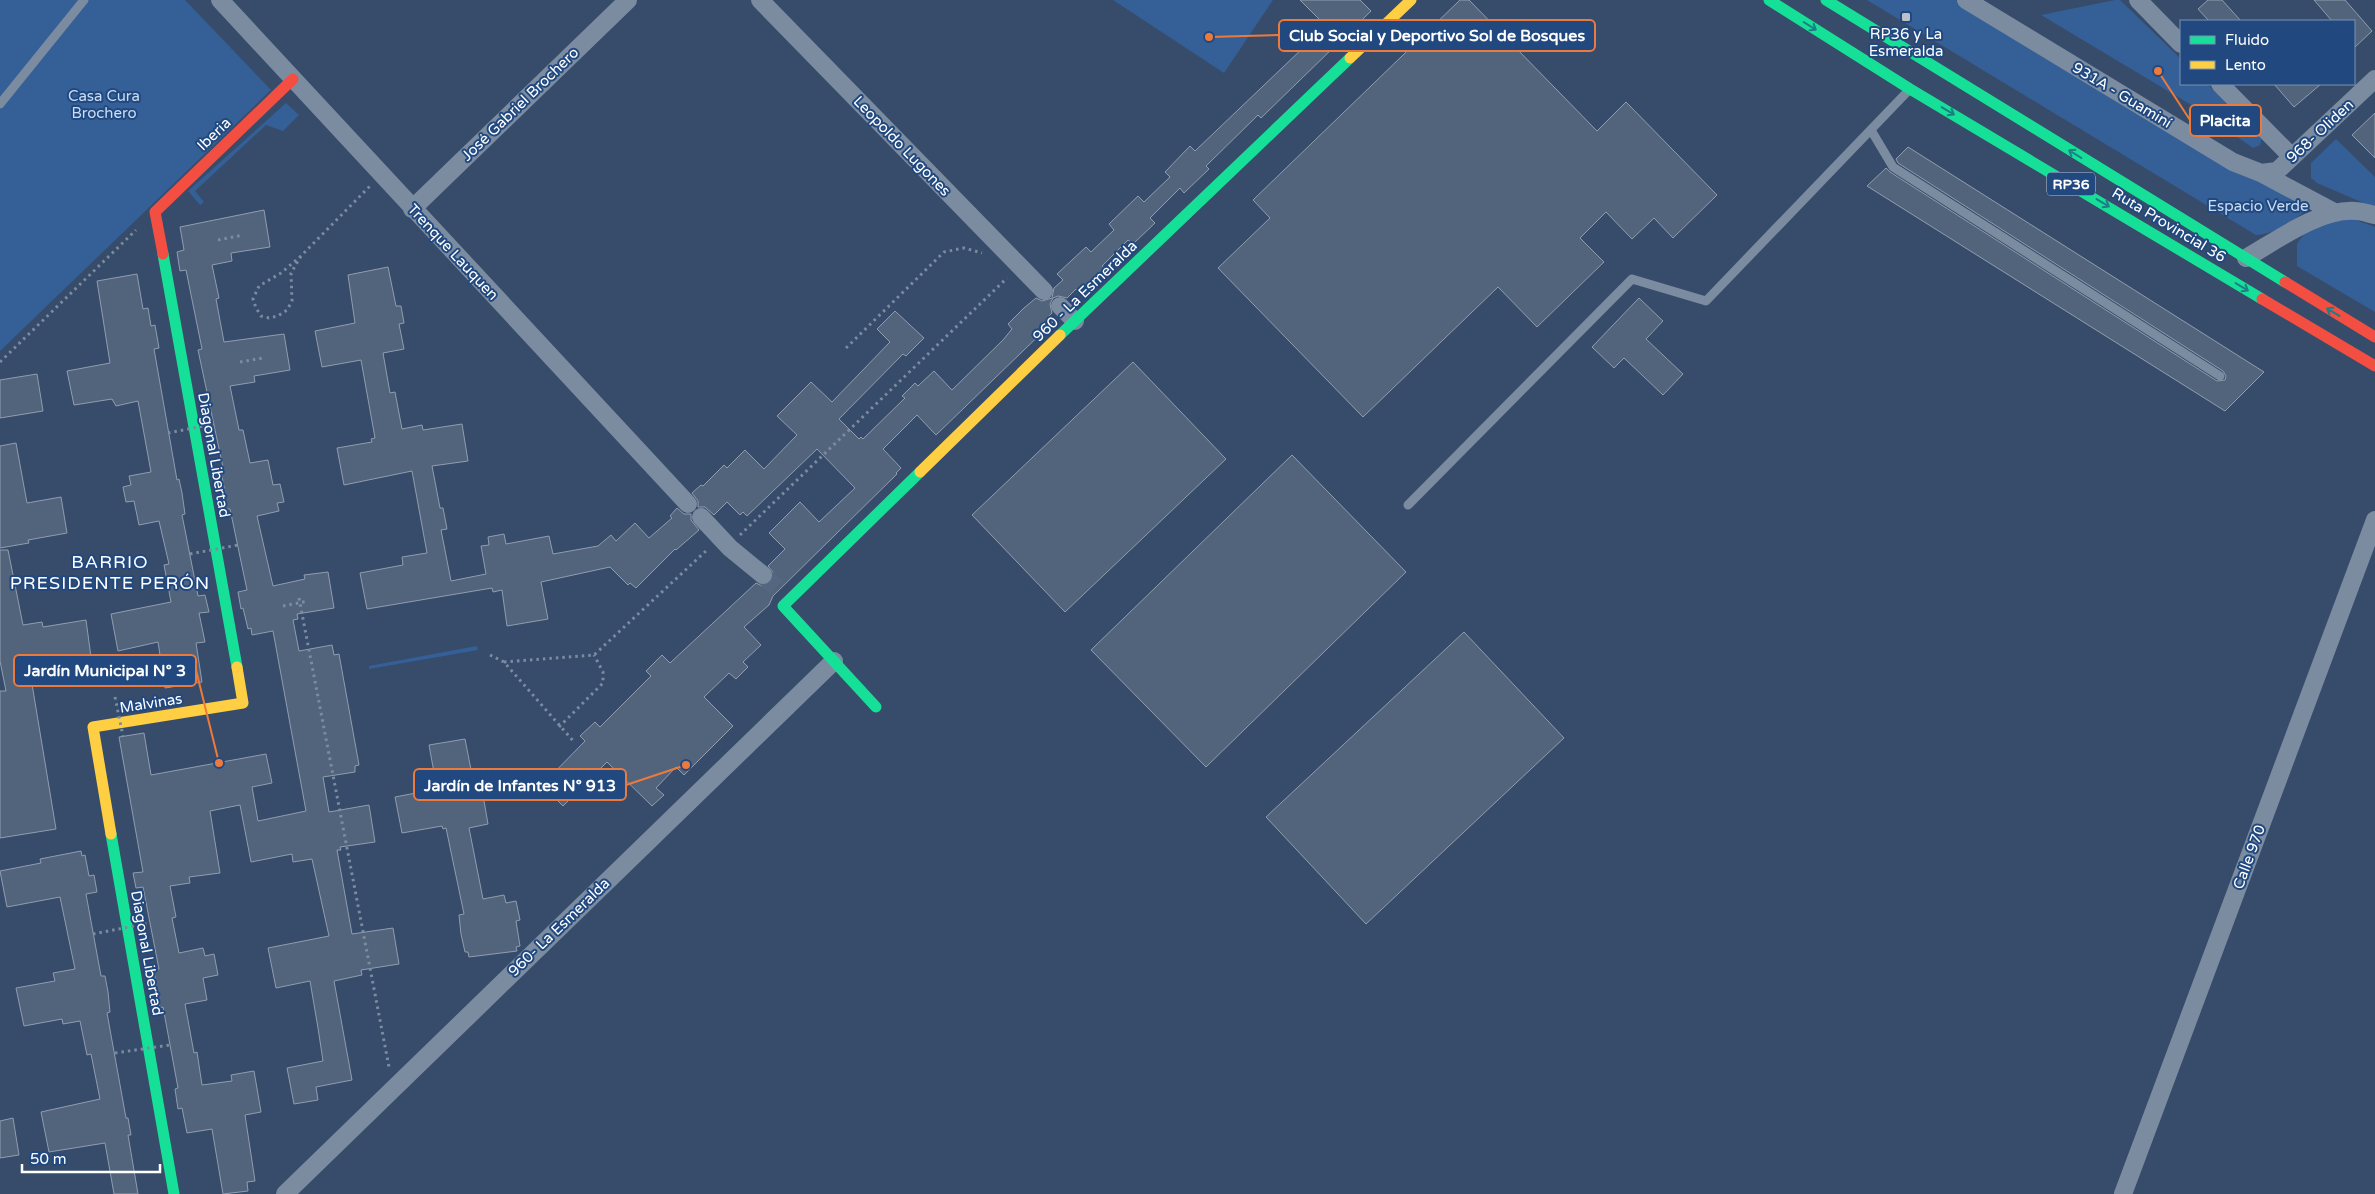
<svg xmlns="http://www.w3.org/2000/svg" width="2375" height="1194" viewBox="0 0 2375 1194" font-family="'Varela Round',sans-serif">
<rect width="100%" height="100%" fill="#374c6a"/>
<path fill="#355f97" d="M0,0H185L271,90L0,351Z
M1113,0H1273L1224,73Z
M1867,0H1956L2047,57L2306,202L2305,211C2289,223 2276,233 2256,235Z
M2115,0H2120L2181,59V84H2207L2262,137L2260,145L2253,148L2198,109L2041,15Z
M286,103L299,115L283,131L266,125L195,191L204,202L200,205L188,191Z
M2336,139L2375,177V208L2317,183L2311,178V163Z
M2353,219L2375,227V312L2297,266V244C2309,223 2331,221 2353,219Z
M477,646L478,650L369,669V666Z"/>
<path fill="#52647c" stroke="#909daf" d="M1300,0H1360L1371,11L1261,118L1258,115L1206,166L1209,169L1184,193L1180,188L1150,218L1155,223L1133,244L1128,240L1102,266L1107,270L1082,295L1076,289L1067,298L1058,296L1053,298L1050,304L1052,313L1048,317L1053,322L936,435L917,415L883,449L901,468L896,473L897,474L773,596L769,605L744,627L761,645L743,662L748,667L736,679L729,673L704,697L733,726L684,775L676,767L656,788L664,795L652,806L607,762L563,806L542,785L585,741L580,736L595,722L600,727L651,676L646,671L662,655L670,663L756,583L762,586L771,582L773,572L768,566L785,549L769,533L800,502L819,522L855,488L817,449L747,516L743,512L740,515L727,502L714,515L705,507H698V501L692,493L701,485L703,486L724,465L727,468L745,450L764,469L797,435L777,416L811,382L832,402L890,342L877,329L895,311L924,338L906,356L903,354L839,419L859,439L861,437L863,439L905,398L902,396L915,383L918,386L934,371L952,390L1003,340L1012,329L1008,324L1024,308L1036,298L1042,301L1052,298L1054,288L1063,280L1057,274L1086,247L1091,252L1114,230L1109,224L1138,196L1144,202L1170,177L1165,172L1190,146L1195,151L1326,26Z
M1460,0H1469L1597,131L1626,102L1717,195L1673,238L1654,218L1632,239L1606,212L1580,238L1604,262L1537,327L1498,287L1363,417L1218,268L1270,218L1253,200Z
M2208,0H2222L2241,21H2209L2198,9Z
M2314,0H2345L2372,31L2354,48V21H2332Z
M2274,84H2321L2294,107Z
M2375,113V158L2352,135Z
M1908,147L2264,372L2225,411L1867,186L1886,168L1890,172L2217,381L2225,380L2226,376L2223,371L1898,163L1896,159Z
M264,210L270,247L231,253L232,261L212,265L219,298L216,299L224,342L284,334L290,370L254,376L255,382L230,386L239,430H243L250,463L268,460L273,485L280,484L284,502L277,503L279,511L257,516L273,586L305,579L304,575L328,572L334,608L297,614L298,619L293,620L299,651L332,645L334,655L339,654L359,765L355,766V772L323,777L329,812L369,805L375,842L340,847L341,850H337L352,934L393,928L399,964L361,970L362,975L334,981L352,1080L316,1087L318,1100L294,1104L287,1068L323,1061L318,1028L310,981L276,988L268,948L329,936L312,859L293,862L292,854L251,862L240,805L210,811L220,873L189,877L190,883L170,886L176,917L172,918L179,953L203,948L205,956L214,954L218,975L203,978L207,1000L185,1004L194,1053L197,1052L202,1085L232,1081L231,1075L254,1071L261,1112L245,1115L255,1181L247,1182L248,1191L223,1194L212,1129L187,1133L182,1108L178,1109L175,1089L178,1088L163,1007L160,1008L157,992L154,970L159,969L150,923L143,887L136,888L133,873L143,872L119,737L144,733L151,775L266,754L272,783L252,787L258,821L306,811L273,631L252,635L251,628L248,629L243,608L241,609L238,592L247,590L230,509H226L223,493L225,492L221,472H224L198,350L202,349L186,270L180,271L177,252L184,250L180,227Z
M388,267L396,306H401L404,323L399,324L404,349L383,353L390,393L395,392L402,429L422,425L423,430L462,424L468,461L432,466L440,508H443L447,529L441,530L451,581L486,574L481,546L489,545L488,537L504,534L506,544L549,536L553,554L598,546L611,535L616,541L635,523L649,538L672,518L670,516L677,508L684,514H691V520L699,530L676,550L675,549L636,588L630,583L628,585L610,567L541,582L548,619L507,626L502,590L493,592L492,588L367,609L360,573L403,565L402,557L427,553L412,471L344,485L337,448L372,442L371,439L375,438L361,360L322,367L315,331L355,323L348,275Z
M137,274L143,309L148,308L151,326L155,325L159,348L154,349L177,480L179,479L182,493L185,514L182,515L198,596L205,595L209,612L199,613L205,642L196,643L202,682L165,688L158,642L118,651L111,614L171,602L164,565L169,564L159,521L139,525L134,501L126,502L123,487L131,485L129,476L151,472L138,401L116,406L112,399L74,405L67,371L110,363L97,281Z
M1639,298L1663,321L1646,339L1683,374L1663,395L1624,358L1614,368L1592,347Z
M1133,362L1226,459L1065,612L972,515Z
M37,374L43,411L0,418V380Z
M16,443L27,503L61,497L67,533L28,540L29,543L0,548V446Z
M1292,455L1406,572L1206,767L1091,650Z
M0,550H8L23,625L42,622L43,627L86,620L91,657L54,662L48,665L50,669L30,672L56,829L0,838V691H6L0,661Z
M1464,632L1564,738L1366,924L1266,817Z
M465,739L473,780L480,778L488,824L469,828L483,899L504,895L506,903L516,901L520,920L516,921L520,946L516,947L517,951L469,957L468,952H465L461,934L459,915L464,914L446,828L443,829L442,826L402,833L395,797L437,789L429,745Z
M81,851L82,856L85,855L89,876L94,875L97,892L86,894L101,976H105L108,992L110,1012L107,1013L126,1118H128L131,1135H128L138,1194H114L105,1143L49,1152L41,1112L100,1099L91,1054L87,1055L80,1021L63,1024L62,1019L24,1026L16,988L55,981L53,973L75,969L60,897L7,907L0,871L41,863L40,859Z
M13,1118L19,1155L0,1158V1121Z"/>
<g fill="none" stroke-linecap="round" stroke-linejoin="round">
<path stroke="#556780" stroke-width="18" stroke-dasharray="18 9" stroke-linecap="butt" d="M763,575L778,589"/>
<path stroke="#7c8ca0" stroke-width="3" stroke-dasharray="2.5 4" stroke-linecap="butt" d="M218,240L243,235
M301,256L291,273L292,301L287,310L278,316L269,318L261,316L256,308L253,299L259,286L281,273L301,256L370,186
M846,348L944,252L964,248L982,253
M0,362L136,230
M240,362L263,358
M740,535L1007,278
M299,598L389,1067
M490,655L504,662L575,743
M504,662L594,655L707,550
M559,727L603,683V672L594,655"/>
<path stroke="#7c8ca0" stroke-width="9" d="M0,104L84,0
M1871,130L1893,167L2220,376
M1408,505L1632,279L1706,301L1908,91"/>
<path stroke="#7c8ca0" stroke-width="18" d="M220,0L688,504
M760,0L1044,291
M1966,0L2233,162L2261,173L2334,212
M2138,0L2181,44
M2220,84L2292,157
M2261,173L2277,171L2375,79
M412,209L628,0
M2246,258C2276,241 2320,208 2356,211C2362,211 2369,214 2375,215
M1060,306L1075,321
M701,517L730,548L763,575
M285,1194L834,661
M2123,1194L2375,520"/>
<path stroke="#16e098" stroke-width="11" d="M1769,0L1910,89L2262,299
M1826,0L2285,282
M163,254L237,667
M1060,335L1350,58
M876,707L783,606L920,472
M111,834L174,1194"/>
<path stroke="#ffcf43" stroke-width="11" d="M1350,58L1411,0
M920,472L1060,335
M111,834L93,727L243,703L237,667"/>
<path stroke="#f24e42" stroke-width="11" d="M163,254L155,212L293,79
M2285,282L2375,337
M2262,299L2375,366"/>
<path stroke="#7c8ca0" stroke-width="3" stroke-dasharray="2.5 4" stroke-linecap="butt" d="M168,433L214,424
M190,554L238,545
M283,606L308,601
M115,697L123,736
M93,934L150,923
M115,1053L170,1045"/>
</g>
<defs><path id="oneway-shaft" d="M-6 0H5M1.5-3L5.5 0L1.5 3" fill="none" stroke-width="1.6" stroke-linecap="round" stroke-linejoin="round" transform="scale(1.25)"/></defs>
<g stroke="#1d7e88">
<use href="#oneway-shaft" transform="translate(1810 26) rotate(32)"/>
<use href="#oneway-shaft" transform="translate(1948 111) rotate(31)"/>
<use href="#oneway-shaft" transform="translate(2075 154) rotate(-148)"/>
<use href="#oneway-shaft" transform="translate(2103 203) rotate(31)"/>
<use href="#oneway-shaft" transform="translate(2242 287) rotate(31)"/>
<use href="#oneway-shaft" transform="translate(2333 312) rotate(-149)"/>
</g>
<rect fill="#b9c0cb" stroke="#214980" stroke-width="2" x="1901" y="12" width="10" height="10" rx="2.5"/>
<g text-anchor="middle" stroke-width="4" stroke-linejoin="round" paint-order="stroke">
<rect fill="#214980" stroke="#bcc8d9" stroke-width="1" x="2047" y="172.5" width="48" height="23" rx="4"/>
<g font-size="14" font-weight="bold" fill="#fff">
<text x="2071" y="189">RP36</text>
</g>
<g font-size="15" fill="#fff" stroke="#214980">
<text x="1906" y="39">RP36 y La<tspan x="1906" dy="17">Esmeralda</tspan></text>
</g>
<g font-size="15" fill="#fff" stroke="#214980">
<text transform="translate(2122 95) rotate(31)" y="5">931A - Guaminí</text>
<text transform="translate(520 104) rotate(-44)" y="5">José Gabriel Brochero</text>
<text transform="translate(2320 131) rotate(-43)" y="5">968- Oliden</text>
<text transform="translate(214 134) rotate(-44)" y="5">Iberia</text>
<text transform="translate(902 146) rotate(46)" y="5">Leopoldo Lugones</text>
<text transform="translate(2169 225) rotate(31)" y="5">Ruta Provincial 36</text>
<text transform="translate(453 252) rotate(47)" y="5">Trenque Lauquen</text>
<text transform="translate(1085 291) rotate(-44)" y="5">960 - La Esmeralda</text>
<text transform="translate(214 455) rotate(80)" y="5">Diagonal Libertad</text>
<text transform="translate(151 703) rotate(-9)" y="5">Malvinas</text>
<text transform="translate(2249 857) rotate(-70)" y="5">Calle 970</text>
<text transform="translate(559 927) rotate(-44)" y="5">960- La Esmeralda</text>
<text transform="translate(147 953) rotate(80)" y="5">Diagonal Libertad</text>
</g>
<g font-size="15" fill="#caddf6" stroke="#214980">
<text x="104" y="101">Casa Cura<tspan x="104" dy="17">Brochero</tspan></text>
<text x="2258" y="211">Espacio Verde</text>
</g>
<g font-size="18" letter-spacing="1" fill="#fff" stroke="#214980">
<text x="110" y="568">BARRIO<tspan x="110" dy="21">PRESIDENTE PERÓN</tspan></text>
</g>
</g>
<path fill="none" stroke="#ed7a3d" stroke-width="2" d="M1209 37L1279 35M2158 71L2190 120M219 763L196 670M686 765L626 785"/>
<g fill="#ed7a3d" stroke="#214980" stroke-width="2">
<circle cx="1209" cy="37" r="5"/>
<circle cx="2158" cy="71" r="5"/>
<circle cx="219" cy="763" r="5"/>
<circle cx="686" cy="765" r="5"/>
</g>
<g fill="#214980" stroke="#ed7a3d" stroke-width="2">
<rect x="1279" y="20" width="316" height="31" rx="5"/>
<rect x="2190" y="105" width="71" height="31" rx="5"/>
<rect x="14" y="655" width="182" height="31" rx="5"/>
<rect x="414" y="769" width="212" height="31" rx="5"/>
</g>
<g font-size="16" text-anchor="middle" font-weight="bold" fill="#fff">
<text x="1437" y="41">Club Social y Deportivo Sol de Bosques</text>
<text x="2225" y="126">Placita</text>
<text x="105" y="676">Jardín Municipal N° 3</text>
<text x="520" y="791">Jardín de Infantes N° 913</text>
</g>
<rect x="2180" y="20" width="175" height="65" fill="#214980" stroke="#7a92b3"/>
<rect x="2190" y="36" width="25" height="8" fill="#16e098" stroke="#7a92b3"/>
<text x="2225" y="45" font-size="15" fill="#ffffff">Fluido</text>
<rect x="2190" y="61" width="25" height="8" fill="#ffcf43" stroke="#7a92b3"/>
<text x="2225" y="70" font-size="15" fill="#ffffff">Lento</text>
<path d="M22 1164v8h138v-8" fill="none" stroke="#ffffff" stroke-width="2.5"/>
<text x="30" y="1164" font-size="15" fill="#ffffff" stroke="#214980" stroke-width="4" paint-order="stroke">50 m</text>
</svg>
